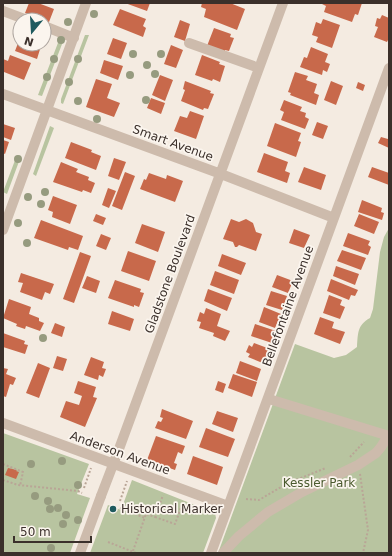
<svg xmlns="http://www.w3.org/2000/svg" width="392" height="556" viewBox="0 0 392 556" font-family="'DejaVu Sans',sans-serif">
<rect width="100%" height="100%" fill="#f4ebe1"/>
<path fill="#b8c4a0" d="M61,35L63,37L64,39L42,96L38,95Z
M85,35H89L63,104L61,103V99Z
M50,126L54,128L36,176L33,174Z
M17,155L21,156L7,194L3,192Z
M389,228V553H218L295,344L334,358L346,355L357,347C358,334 357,325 370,318L373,309L380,252L384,237Z
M3,433L89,464L77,494L90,498L70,553H3Z
M132,480L215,513L216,518L203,553H90L108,505L121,510Z"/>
<path fill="#c8694b" d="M29,3H38L54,9L49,22L25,13Z
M125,3H150L147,11Z
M202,3H230L245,9L237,30L204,17L206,9L201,7Z
M323,3H362L358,15L355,14L352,22L324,12L326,6L322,4Z
M120,9L146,19L143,26L146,28L143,37L113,25Z
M382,15L389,18V38L387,42L374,37L378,27L375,26L377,18L380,19Z
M323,19L340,25L332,48L316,42L318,37L312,35L316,22L321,24Z
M180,20L190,24L185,41L174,37Z
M214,28L231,34L230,37L234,38L229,51L225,50V52L207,46Z
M20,38V44H36L41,46L37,59L15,51Z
M113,38L127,43L121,59L107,54Z
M171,45L183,50L176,68L164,64Z
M311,47L328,54L325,62L330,64L327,72L323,70L322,75L300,67L304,57L307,58Z
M10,55L31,63L24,80L4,72L3,59L8,61Z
M202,55L220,62L219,64L225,66L220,82L213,79L212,81L195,75Z
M104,60L123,66L118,80L100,73Z
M295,72L308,76L306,80L317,84L314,93L319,95L316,105L290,95L291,93L288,92Z
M160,75L173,80L165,101L152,95Z
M96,79L112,84L107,98L120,103L114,117L86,107Z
M185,81L211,91L210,93L214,94L208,109L204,108L203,110L181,101L185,90L183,89Z
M331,81L343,86L336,105L324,100Z
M358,82L365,85L363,91L356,88Z
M151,98L165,103L161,114L147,108Z
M284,100L302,107L300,111L306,113L305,117L309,119L305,129L281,120L284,112L280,110Z
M190,111L204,116L196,139L174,131L180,116L187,118Z
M317,122L328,126L323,139L312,135Z
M275,123L301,133L298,141L301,142L296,157L267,146Z
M3,124L15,128L11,140L3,137Z
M389,136V148L378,143L381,137L388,139Z
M3,140L9,142L5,154L3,153Z
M71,142L92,150L91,152L101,156L96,170L65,158Z
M264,153L288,162L285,171L290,173L287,183L257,172Z
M114,158L126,162L119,180L108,176Z
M61,162L78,169L76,172L89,177L88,180L95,183L91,193L83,190L82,192L53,182Z
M304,167L326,175L321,190L298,182Z
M372,167L389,173V185L368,177Z
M125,172L135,176L122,210L112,206Z
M149,173L166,179L167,175L183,181L175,202L140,189L144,179L146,180Z
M108,188L116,191L109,208L102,205Z
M53,196L77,205L70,224L52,217L53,212L48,210Z
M362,200L382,208L381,212L384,213L382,220L358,212Z
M96,214L106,218L103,225L93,221Z
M359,214L379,222L374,234L354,226Z
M231,219L239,222L246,219L253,223L256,232L262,234L256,251L239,245L237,247H235L233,242L223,239Z
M41,220L83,236L78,250L69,247L68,250L34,238Z
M142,224L165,232L158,252L135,243Z
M294,229L310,235L304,248L289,243Z
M348,233L370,241L368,245L371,247L368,255L343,246Z
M101,234L111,238L106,250L96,246Z
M342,250L366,258L361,270L337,261Z
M128,251L156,261L149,281L121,271Z
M80,252L91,256L74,303L63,299Z
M222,254L246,263L241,275L218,266Z
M336,266L359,274L355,285L333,276Z
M215,271L239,280L234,294L210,285Z
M21,273L54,284L50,294L45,292L42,300L20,292L23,283L18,282Z
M277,275L293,281L288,293L272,287Z
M87,276L100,281L96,293L82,288Z
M331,279L358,290L355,296L351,295L349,300L327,291Z
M115,280L141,289L140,292L144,293L139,307L134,305V307L108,298Z
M208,289L232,298L227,311L204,301Z
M271,291L287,296L282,310L266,305Z
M329,295L342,300L340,305L345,307L340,319L323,313Z
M9,299L31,307L29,314L39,318V321L44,323L40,331L26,326L25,329L16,326L17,324L3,318Z
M264,307L281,314L275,328L259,322Z
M206,308L221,314L217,326L230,331L225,341L213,336L214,333L199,328L201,322L197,321L200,312L204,314Z
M112,311L134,319L130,331L108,324Z
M320,317L334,322L332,328L345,332L340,344L314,334Z
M55,323L65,327L62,337L51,333Z
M255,324L276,331L272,343L251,336Z
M3,333L25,341L24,344L28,345L25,354L3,347Z
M254,343L270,349L265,364L248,357L250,354L246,352L249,345L252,347Z
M57,356L67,359L63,371L53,368Z
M91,357L104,362L102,368L106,369L103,377L99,375L98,380L84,375Z
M240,361L261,369L257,381L236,373Z
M38,363L50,368L39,398L26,393Z
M3,368L8,369L6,374L16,378L13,385L10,384L6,397L3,396Z
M233,374L257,382L252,397L228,388Z
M78,381L96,387L93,397L97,398L85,427L60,417L66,401L79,405L82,396L74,393Z
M218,381L226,384L223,393L215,390Z
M162,409L193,421L186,439L155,428L158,421L161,422L163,418L160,417Z
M217,411L238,418L233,432L212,424Z
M206,428L235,439L228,457L199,447Z
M156,436L185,446L182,454L178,452L174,463L177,464L175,470L147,460Z
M193,456L223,467L217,485L187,474Z
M8,468L17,470L16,471L19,472L16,479L5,475Z"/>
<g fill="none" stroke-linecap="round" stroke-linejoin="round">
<path stroke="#b9a596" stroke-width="2" stroke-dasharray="2 2" stroke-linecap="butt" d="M350,457L364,442
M3,464L23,472L20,486
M360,474L368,530L363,553
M3,480L18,485L78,491L82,493
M84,488L91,468
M246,499L259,500L288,483L326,468
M120,501L127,481
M120,508L145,518
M155,517L175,524L183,502
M108,542L136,553
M133,551L146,514L155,517L163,495"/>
<path stroke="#cdbbac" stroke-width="10" d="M3,11L27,20
M44,26L74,38
M189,43L259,68
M3,94L221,174L334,218
M3,230L86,3
M269,399L389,436
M3,423L228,506
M119,449L283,3
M80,553L101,496
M211,553L389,68
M223,553L239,536L268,512L302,492L358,465L376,453L381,447L388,436"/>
<path stroke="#cdbbac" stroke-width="10" d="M101,496L119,449"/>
</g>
<g fill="#969b7f">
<circle cx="94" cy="14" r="4"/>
<circle cx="68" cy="22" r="4"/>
<circle cx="61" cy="40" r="4"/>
<circle cx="133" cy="54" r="4"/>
<circle cx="161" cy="54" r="4"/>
<circle cx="54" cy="59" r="4"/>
<circle cx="78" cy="59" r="4"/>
<circle cx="147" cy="65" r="4"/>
<circle cx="155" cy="74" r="4"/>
<circle cx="130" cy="75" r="4"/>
<circle cx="47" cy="77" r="4"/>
<circle cx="69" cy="82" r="4"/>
<circle cx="146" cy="100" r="4"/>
<circle cx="78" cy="101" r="4"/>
<circle cx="97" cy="119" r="4"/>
<circle cx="18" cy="159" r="4"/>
<circle cx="45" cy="192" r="4"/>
<circle cx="28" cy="197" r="4"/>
<circle cx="41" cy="204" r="4"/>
<circle cx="18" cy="223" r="4"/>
<circle cx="27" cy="243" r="4"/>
<circle cx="43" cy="338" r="4"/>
<circle cx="62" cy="461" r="4"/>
<circle cx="31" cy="464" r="4"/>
<circle cx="78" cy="485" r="4"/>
<circle cx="35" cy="496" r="4"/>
<circle cx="48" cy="501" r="4"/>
<circle cx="58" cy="508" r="4"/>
<circle cx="50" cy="509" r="4"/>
<circle cx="66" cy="515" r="4"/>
<circle cx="78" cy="520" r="4"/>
<circle cx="63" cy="524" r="4"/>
<circle cx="51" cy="548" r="4"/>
</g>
<circle fill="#1f5a5e" stroke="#fbf5ee" stroke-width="1.5" cx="113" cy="509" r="4"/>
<g text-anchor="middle" stroke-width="3.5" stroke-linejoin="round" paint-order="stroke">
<g font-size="12" fill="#3b302b" stroke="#fbf5ee">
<text transform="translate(173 143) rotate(20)" y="4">Smart Avenue</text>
<text transform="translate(170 274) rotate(-70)" y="4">Gladstone Boulevard</text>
<text transform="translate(288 306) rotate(-70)" y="4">Bellefontaine Avenue</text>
<text transform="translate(120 453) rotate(20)" y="4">Anderson Avenue</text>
</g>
<g font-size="12" fill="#4a5a2e" stroke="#fbf5ee">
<text x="319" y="487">Kessler Park</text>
</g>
<g font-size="12" fill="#3b302b" stroke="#fbf5ee" text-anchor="start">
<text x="121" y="513">Historical Marker</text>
</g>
</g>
<rect width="392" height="556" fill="none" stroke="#3b302b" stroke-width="8"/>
<g transform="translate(32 32) rotate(198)"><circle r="19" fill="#fbf5ee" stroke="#aea6a0"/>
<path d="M0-3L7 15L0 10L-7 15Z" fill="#1f5a5e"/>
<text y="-6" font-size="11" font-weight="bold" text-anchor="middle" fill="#3b302b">N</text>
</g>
<path d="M14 536v6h77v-6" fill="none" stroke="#3b302b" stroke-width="2"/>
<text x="20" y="536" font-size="12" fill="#3b302b" stroke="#fbf5ee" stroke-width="3" paint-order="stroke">50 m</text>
</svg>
